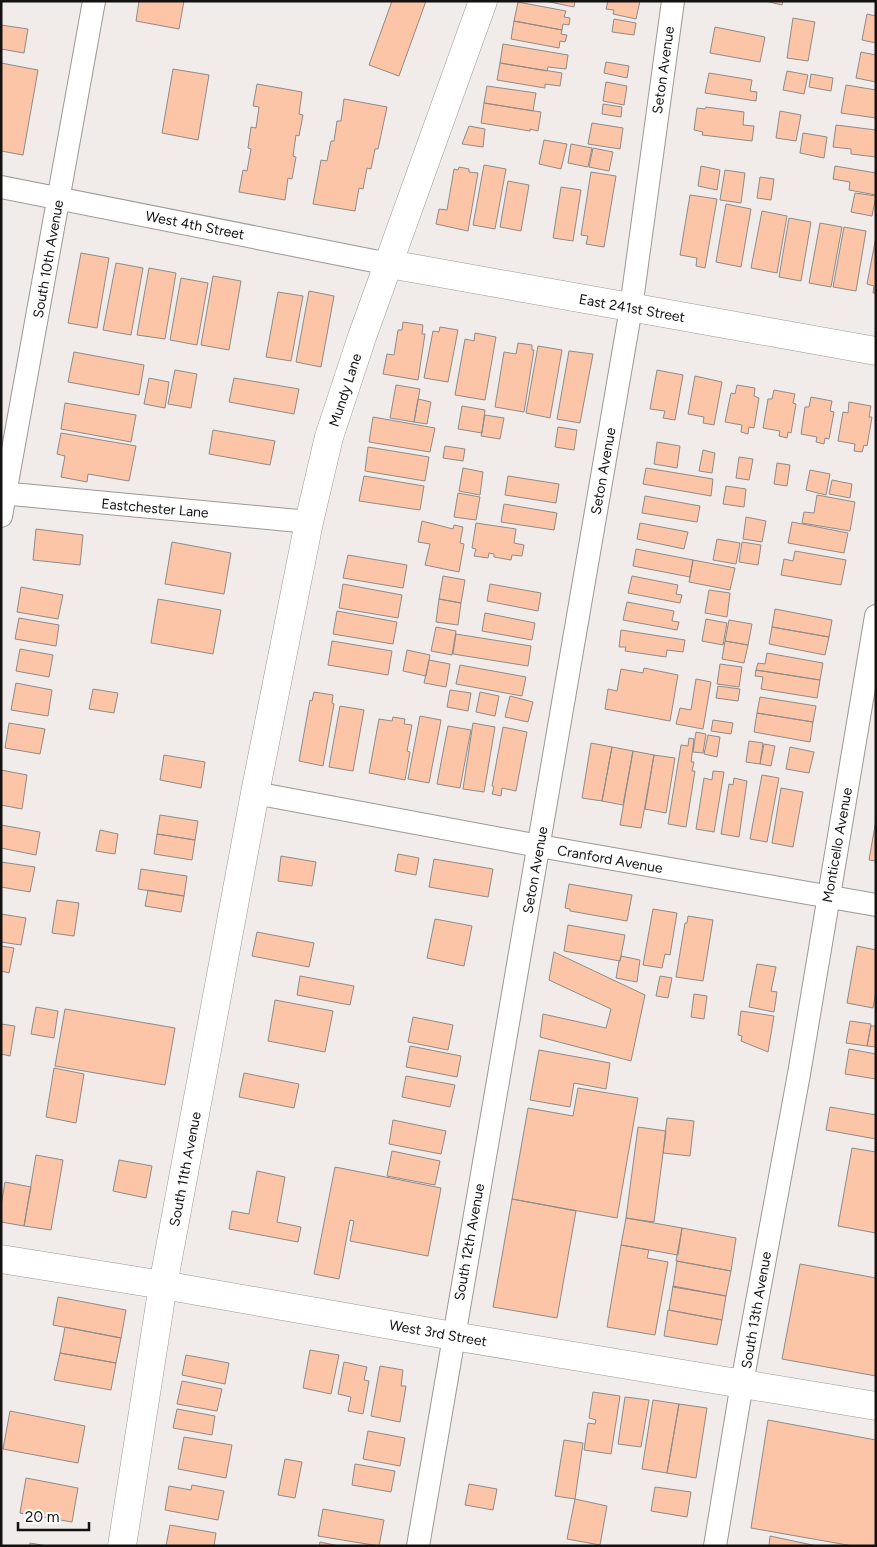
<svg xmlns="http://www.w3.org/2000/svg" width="877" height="1547" viewBox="0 0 877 1547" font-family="Figtree,sans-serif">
<rect width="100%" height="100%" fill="#f1ecea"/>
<path fill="#fcc5a8" stroke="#8f8b88" d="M139,1H184L179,29L136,21Z
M392,1H426L399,76L369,65Z
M545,1H575L574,7Z
M608,1H640L636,19L613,14L614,10L606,9Z
M765,1H783L782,5Z
M518,2L566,11L564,17L570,18L569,25L563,24L562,30L514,21Z
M867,14L876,16V43L862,40Z
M793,18L815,22L808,61L787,58Z
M614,19L636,23L634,35L612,32Z
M514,21L562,30L561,34L567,35L565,42L560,41L559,48L511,39Z
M1,25L28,29L24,53L1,49Z
M715,27L765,37L760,62L710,53Z
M503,44L568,55L566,69L548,67L547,71L500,63Z
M861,52L876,55V82L856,78Z
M606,62L629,66L627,78L604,73Z
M1,63L38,70L23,155L1,151Z
M500,63L562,73L560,86L545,84V88L497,80Z
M173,69L209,75L198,140L162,133Z
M787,71L808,75L804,94L783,90Z
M709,73L752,80L750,91L757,92L756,101L705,93Z
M811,74L833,78L831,91L809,87Z
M606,82L627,86L624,105L603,101Z
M257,84L302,92L299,114L303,115L299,136L296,135L293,156L296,157L292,179L288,178L285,200L239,192L243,170L247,171L251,149L248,148L251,127L256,128L259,107L253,106Z
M846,85L876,90V118L841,113Z
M487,86L536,93L533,111L484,103Z
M344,99L387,107L378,149H375L371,169L367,168L363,189L359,188L355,211L313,204L321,160L327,161L331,141H334L337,121H341Z
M484,103L541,112L538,131L530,129V131L481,123Z
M603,104L622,107L621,117L602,114Z
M706,107L744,112L743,125L754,126L752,141L702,135L703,132L694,130L697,108L705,109Z
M780,111L801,115L796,141L776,138Z
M592,123L623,128L620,149L588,144Z
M836,125L876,130V157L851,154V149L833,147Z
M469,126L485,129L483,147L462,144Z
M803,133L827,137L824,158L800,153Z
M544,140L567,144L561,169L539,164Z
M571,144L592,148L588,167L568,163Z
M593,148L613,152L609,171L589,167Z
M484,165L506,169L495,229L473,225Z
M701,166L720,170L717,190L698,186Z
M835,166L876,173V195L849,190L850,182L833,179Z
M459,167L469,169V172L478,173L468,231L436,224L439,209L447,210L454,169L458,170Z
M725,170L745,173L741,203L720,200Z
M591,172L616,176L604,247L586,244L588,236L581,235Z
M760,177L774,179L771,200L757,198Z
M508,181L529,185L521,231L500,227Z
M561,187L581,190L573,241L553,238Z
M855,193L876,196L872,216L851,212Z
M690,195L717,199L705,268L696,266L697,258L680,255Z
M726,204L751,209L741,267L716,262Z
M762,211L787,216L777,273L751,268Z
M789,218L811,222L801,281L779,277Z
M820,223L842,227L831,287L809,283Z
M844,227L866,231L856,291L833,287Z
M876,237V293H873L874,286L867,284Z
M81,253L109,258L97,328L68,323Z
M116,263L143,268L131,335L103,330Z
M149,268L176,273L165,339L137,335Z
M213,276L241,281L229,350L201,345Z
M181,278L208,283L197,345L170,340Z
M309,291L334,296L321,367L296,362Z
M278,292L303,296L291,361L266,357Z
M403,322L423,325L422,334H425L418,380L383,374L387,354L394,355L398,330H402Z
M440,327L458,330L448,382L424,378L433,331L439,332Z
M475,333L496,337L485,400L455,395L465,339L474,341Z
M518,343L532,345V350H534L524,412L495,407L504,352L516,354Z
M538,346L562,350L550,418L526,413Z
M569,351L593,354L580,423L557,419Z
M74,352L144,365L139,395L68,382Z
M175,370L197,374L191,408L168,404Z
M657,370L683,375L675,420L663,418L665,411L650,409Z
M695,376L722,382L714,425L703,423L704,417L688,414Z
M149,378L169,382L165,408L144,404Z
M234,378L299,389L294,414L229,402Z
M396,385L420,389L414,422L390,418Z
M737,385L755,388L754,396L759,398L754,428L749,427L748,434L741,432L742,425L725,422L731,393L735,394Z
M774,390L795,394L793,403L796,404L791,433L788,432L787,438L779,436L780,431L763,428L768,399H772Z
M811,397L832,401L830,411L834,412L829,439L825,438L824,444L816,442L817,437L801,434L805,407H809Z
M418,399L431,402L427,424L414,422Z
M849,402L871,406L869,417H872L867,446L864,445L862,452L854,451L855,444L838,441L843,412L848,413Z
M65,403L136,415L131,442L61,429Z
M462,406L485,410L482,433L458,429Z
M485,415L504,418L500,439L481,436Z
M373,417L435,428L430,452L369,442Z
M558,427L577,430L574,450L555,447Z
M213,430L275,441L270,465L209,454Z
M61,433L136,446L129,481L88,474L87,482L61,477L65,456L57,454Z
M657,442L680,446L677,468L654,464Z
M445,446L465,449L463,461L443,458Z
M368,447L429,457L425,481L365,471Z
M703,450L715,453L712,473L699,471Z
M739,457L753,459L749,480L736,478Z
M777,463L790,465L787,486L774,484Z
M463,468L483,472L480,495L459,491Z
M646,468L713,479L711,496L643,484Z
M810,470L830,474L826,495L806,490Z
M364,476L424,486L420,510L359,501Z
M508,476L559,484L556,503L505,495Z
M832,480L852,484L850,498L829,494Z
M726,486L746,489L744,507L723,504Z
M458,493L480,497L476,520L454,517Z
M817,495L855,502L850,531L802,523L804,512L814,513Z
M645,496L700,506L697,522L642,513Z
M504,504L557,513L554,530L501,522Z
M746,517L766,521L762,542L743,539Z
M422,521L453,529L454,525L463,527L460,543L464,544L459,572L425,565L430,544L418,542Z
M792,522L848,533L844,553L788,543Z
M476,523L516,529L514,543L524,545L522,556L512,555L511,560L494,557V554L489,553L488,558L474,556L476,549L472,548Z
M640,523L688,532L684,549L637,539Z
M36,529L83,535L80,565L33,560Z
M717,539L740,543L736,564L713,560Z
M172,542L231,553L224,594L165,584Z
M742,542L761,545L758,565L739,562Z
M636,549L693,560L690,577L633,566Z
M795,551L846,560L841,585L781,575L784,559L793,561Z
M348,555L407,565L403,588L343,578Z
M693,560L735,568L730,590L689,582Z
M443,576L465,580L461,603L439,599Z
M632,576L678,585L676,594L682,595L680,603L628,593Z
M343,584L402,595L398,618L339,608Z
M490,584L541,593L538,611L487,601Z
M21,587L63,595L58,619L17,612Z
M709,590L730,593L727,617L705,613Z
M158,599L221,610L213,654L151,643Z
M439,599L461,603L458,625L436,622Z
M627,602L674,611L672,621L679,622L677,630L623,620Z
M775,609L832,620L829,637L772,627Z
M337,611L397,622L393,644L333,634Z
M485,613L535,623L532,640L482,631Z
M19,618L59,625L56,646L15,639Z
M706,619L727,623L723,645L702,641Z
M729,620L752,624L748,645L725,641Z
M436,627L456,631L452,655L431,651Z
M772,627L829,637L825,655L769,644Z
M621,630L685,640L683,652L667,650L666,657L625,651L626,647H619Z
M456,634L531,646L528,666L453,654Z
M332,641L392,651L388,675L328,665Z
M725,641L748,645L744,663L722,659Z
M20,649L53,655L49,677L16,671Z
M407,650L430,655L426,676L403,671Z
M767,653L823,663L820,680L756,670L758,663L765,664Z
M429,660L450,664L446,687L424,683Z
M720,664L742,667L739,687L717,684Z
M460,665L526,677L522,696L456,684Z
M644,668L678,675L670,721L605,709L608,689L617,691L621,669L643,673Z
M756,670L820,680L817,698L761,689L763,677L755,676Z
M696,679L711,682L703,729L676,724L680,708L691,710Z
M16,683L52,690L48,716L11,710Z
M718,686L740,689L738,701L716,698Z
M93,689L118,693L114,713L89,709Z
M450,690L471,693L468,711L447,707Z
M314,692L333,695L332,703L334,704L323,766L299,761L310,700L312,701Z
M480,692L499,696L495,716L476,712Z
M510,696L533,702L528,722L505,717Z
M760,697L816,706L813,722L757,713Z
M340,706L364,710L353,771L329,767Z
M757,713L813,722L810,742L754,732Z
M420,716L441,720L429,783L408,779Z
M393,717L405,719L404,724L412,725L407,751L410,752L405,780L369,773L379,719L392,721Z
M713,720L733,723L731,734L711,731Z
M9,723L45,729L40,754L5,748Z
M473,723L495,727L484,792L463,789Z
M448,726L471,730L460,788L437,784Z
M503,727L527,732L516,791L502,788L501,796L492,794L494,787L492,786Z
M696,732L706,734L703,753L693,752Z
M708,735L720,737L717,757L704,754Z
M689,738L694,739L691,762H694L692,771H695L686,827L668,824L681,745L688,746Z
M749,741L763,743L760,764L746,762Z
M591,743L612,747L602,801L582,798Z
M764,744L775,746L771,766L760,764Z
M612,747L633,751L623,805L602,801Z
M790,747L814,752L809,773L786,769Z
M633,751L654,755L641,828L620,825Z
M164,755L205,762L201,788L160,780Z
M654,755L675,758L666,813L645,809Z
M1,770L27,775L22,809L1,805Z
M713,771L724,772L714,832L696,829L704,778L712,780Z
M762,775L779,778L767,842L750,839Z
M734,778L747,781L739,837L721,834L729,784L733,785Z
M781,788L803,792L793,847L772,843Z
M160,815L198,821L195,840L157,834Z
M876,820V861L869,860Z
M1,825L40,832L36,855L1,848Z
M100,830L118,834L115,854L96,851Z
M157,834L195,840L192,860L154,854Z
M398,854L419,858L416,875L395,871Z
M281,856L316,862L312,886L278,881Z
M434,859L493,869L488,897L429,887Z
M1,862L35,867L30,892L1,887Z
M141,869L187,876L184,896L138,889Z
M569,884L632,895L627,921L570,911V909L565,908Z
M148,890L184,896L181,912L145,906Z
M57,900L79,903L74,936L52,933Z
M653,909L677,913L670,955L665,954L662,968L643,965Z
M1,914L26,918L21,945L1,942Z
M688,916L713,920L703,981L676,977L685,923H687Z
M435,919L472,926L464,966L427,958Z
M568,925L625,935L620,961L564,951Z
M257,932L314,943L309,967L252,956Z
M1,946L14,948L9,973L1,971Z
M857,946L876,950V991L873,1008L847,1003Z
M554,952L645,995L631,1061L540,1037L543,1014L606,1028L611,1009L549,980Z
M621,956L640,960L637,982L616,978L619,961H620Z
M757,964L776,967L771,991L777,992L774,1012L749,1007Z
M300,976L354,986L350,1005L297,995Z
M660,976L672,978L668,998L656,996Z
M694,994L707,996L704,1019L691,1017Z
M275,1000L333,1011L325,1052L268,1041Z
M36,1007L58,1011L54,1038L31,1034Z
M65,1009L175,1028L165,1085L55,1066Z
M741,1011L774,1016L768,1052L741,1041L742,1036L738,1035Z
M413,1017L453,1025L448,1050L408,1042Z
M850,1021L871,1024L867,1046L846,1043Z
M1,1024L15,1026L10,1056L1,1054Z
M871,1026H876V1047L867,1046Z
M410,1046L461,1056L457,1077L406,1067Z
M849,1049L876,1054V1079L845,1074Z
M539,1050L610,1063L606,1089L574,1083L570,1107L530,1100Z
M54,1068L84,1074L76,1123L46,1117Z
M244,1073L299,1084L294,1108L239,1097Z
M406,1076L455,1085L450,1107L402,1097Z
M578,1088L638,1098L617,1218L512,1199L528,1108L573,1116Z
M830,1107L876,1115V1139L826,1130Z
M667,1118L694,1121L690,1156L663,1153Z
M393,1120L446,1131L441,1154L389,1144Z
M638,1127L666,1131L654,1222L626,1218Z
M852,1148L876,1152V1233L838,1226Z
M392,1151L440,1161L435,1185L387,1176Z
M36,1155L63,1160L51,1230L24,1226Z
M119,1160L152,1166L146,1198L113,1191Z
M335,1167L441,1188L428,1256L350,1241L354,1221L350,1220L339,1279L314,1274Z
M257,1171L285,1177L277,1222L301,1227L298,1242L229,1229L232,1211L249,1214Z
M5,1182L31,1187L24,1226L1,1222V1206Z
M512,1199L576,1211L557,1318L493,1307Z
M626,1218L682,1228L678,1255L621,1245Z
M682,1228L736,1238L731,1271L676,1261Z
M621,1245L649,1250L647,1258L668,1262L655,1335L607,1327Z
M677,1261L731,1271L726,1296L673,1287Z
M800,1264L876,1278V1376L782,1359Z
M673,1286L726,1296L722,1320L669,1310Z
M58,1297L126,1310L121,1338L53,1325Z
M668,1310L722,1320L717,1345L664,1336Z
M65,1327L121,1338L116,1363L60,1353Z
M310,1350L339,1355L331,1394L303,1388Z
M60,1353L116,1363L111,1390L54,1380Z
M186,1355L229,1363L225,1384L182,1375Z
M344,1362L367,1367L364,1380L369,1381L363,1414L348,1411L351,1397L338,1394Z
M380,1366L403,1370L401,1386H406L400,1422L371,1416Z
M182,1381L222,1389L217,1411L177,1404Z
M593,1392L620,1396L611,1454L584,1450L588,1423L595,1424L596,1420L589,1418Z
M625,1397L649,1400L641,1447L618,1444Z
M653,1400L679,1404L667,1473L642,1469Z
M679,1404L707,1408L696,1478L667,1473Z
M177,1409L215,1416L212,1435L173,1428Z
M10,1411L85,1426L78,1463L3,1449Z
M768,1420L876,1440V1546H853L751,1528Z
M368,1431L405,1438L400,1466L363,1459Z
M184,1437L232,1445L226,1478L178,1469Z
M564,1440L583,1443L575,1499L555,1496Z
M285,1459L302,1462L295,1498L278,1495Z
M355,1464L395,1471L391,1492L352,1485Z
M26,1478L78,1488L72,1522L20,1513Z
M469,1484L497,1489L493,1510L465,1505Z
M192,1485L224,1491L218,1520L165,1510L169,1486L191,1490Z
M655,1487L691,1492L687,1517L651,1511Z
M575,1499L607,1506L600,1545L567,1539Z
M323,1509L384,1520L379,1546L318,1536Z
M170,1525L216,1533L214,1546H166Z
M770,1536L817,1546H769Z
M320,1542L339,1546H319Z
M30,1543L47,1546H29Z"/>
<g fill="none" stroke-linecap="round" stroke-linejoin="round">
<g stroke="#9c9895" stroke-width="24">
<path id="minor" d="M1,187L389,264
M1,493L309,522
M1,516L94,1
M255,793L539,846L876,905
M418,1546L631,308L673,1
M715,1546L742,1383L799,1074L876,616"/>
</g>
<g stroke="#9c9895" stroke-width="29">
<path id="tertiary" d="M389,264L876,351
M1,1259L163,1285L453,1336L876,1406
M122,1546L163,1285L255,793L309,522L329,437L362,337L483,1"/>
</g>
<use href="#minor" stroke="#fff" stroke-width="22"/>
<use href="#tertiary" stroke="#fff" stroke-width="28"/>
</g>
<g text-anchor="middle" stroke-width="4.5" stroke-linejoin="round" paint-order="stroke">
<g font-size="14" fill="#131211" stroke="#fff">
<text transform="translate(663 70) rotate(-82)" y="5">Seton Avenue</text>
<text transform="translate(195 225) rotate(11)" y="5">West 4th Street</text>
<text transform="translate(48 259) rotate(-80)" y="5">South 10th Avenue</text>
<text transform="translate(632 308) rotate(10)" y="5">East 241st Street</text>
<text transform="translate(345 390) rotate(-72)" y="5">Mundy Lane</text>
<text transform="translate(603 471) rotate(-80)" y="5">Seton Avenue</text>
<text transform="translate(155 508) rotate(5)" y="5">Eastchester Lane</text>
<text transform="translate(837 845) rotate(-80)" y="5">Monticello Avenue</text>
<text transform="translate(610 859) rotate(10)" y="5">Cranford Avenue</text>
<text transform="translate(535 870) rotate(-80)" y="5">Seton Avenue</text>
<text transform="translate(185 1169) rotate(-79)" y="5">South 11th Avenue</text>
<text transform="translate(469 1242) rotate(-80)" y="5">South 12th Avenue</text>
<text transform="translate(756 1310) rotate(-80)" y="5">South 13th Avenue</text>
<text transform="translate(438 1333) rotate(10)" y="5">West 3rd Street</text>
</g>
</g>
<rect width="877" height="1547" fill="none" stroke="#131211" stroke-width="5"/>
<path d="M18 1522v8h71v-8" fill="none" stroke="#131211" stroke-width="2.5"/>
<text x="25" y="1522" font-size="15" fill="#131211" stroke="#ffffff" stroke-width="4" paint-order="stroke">20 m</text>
</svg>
